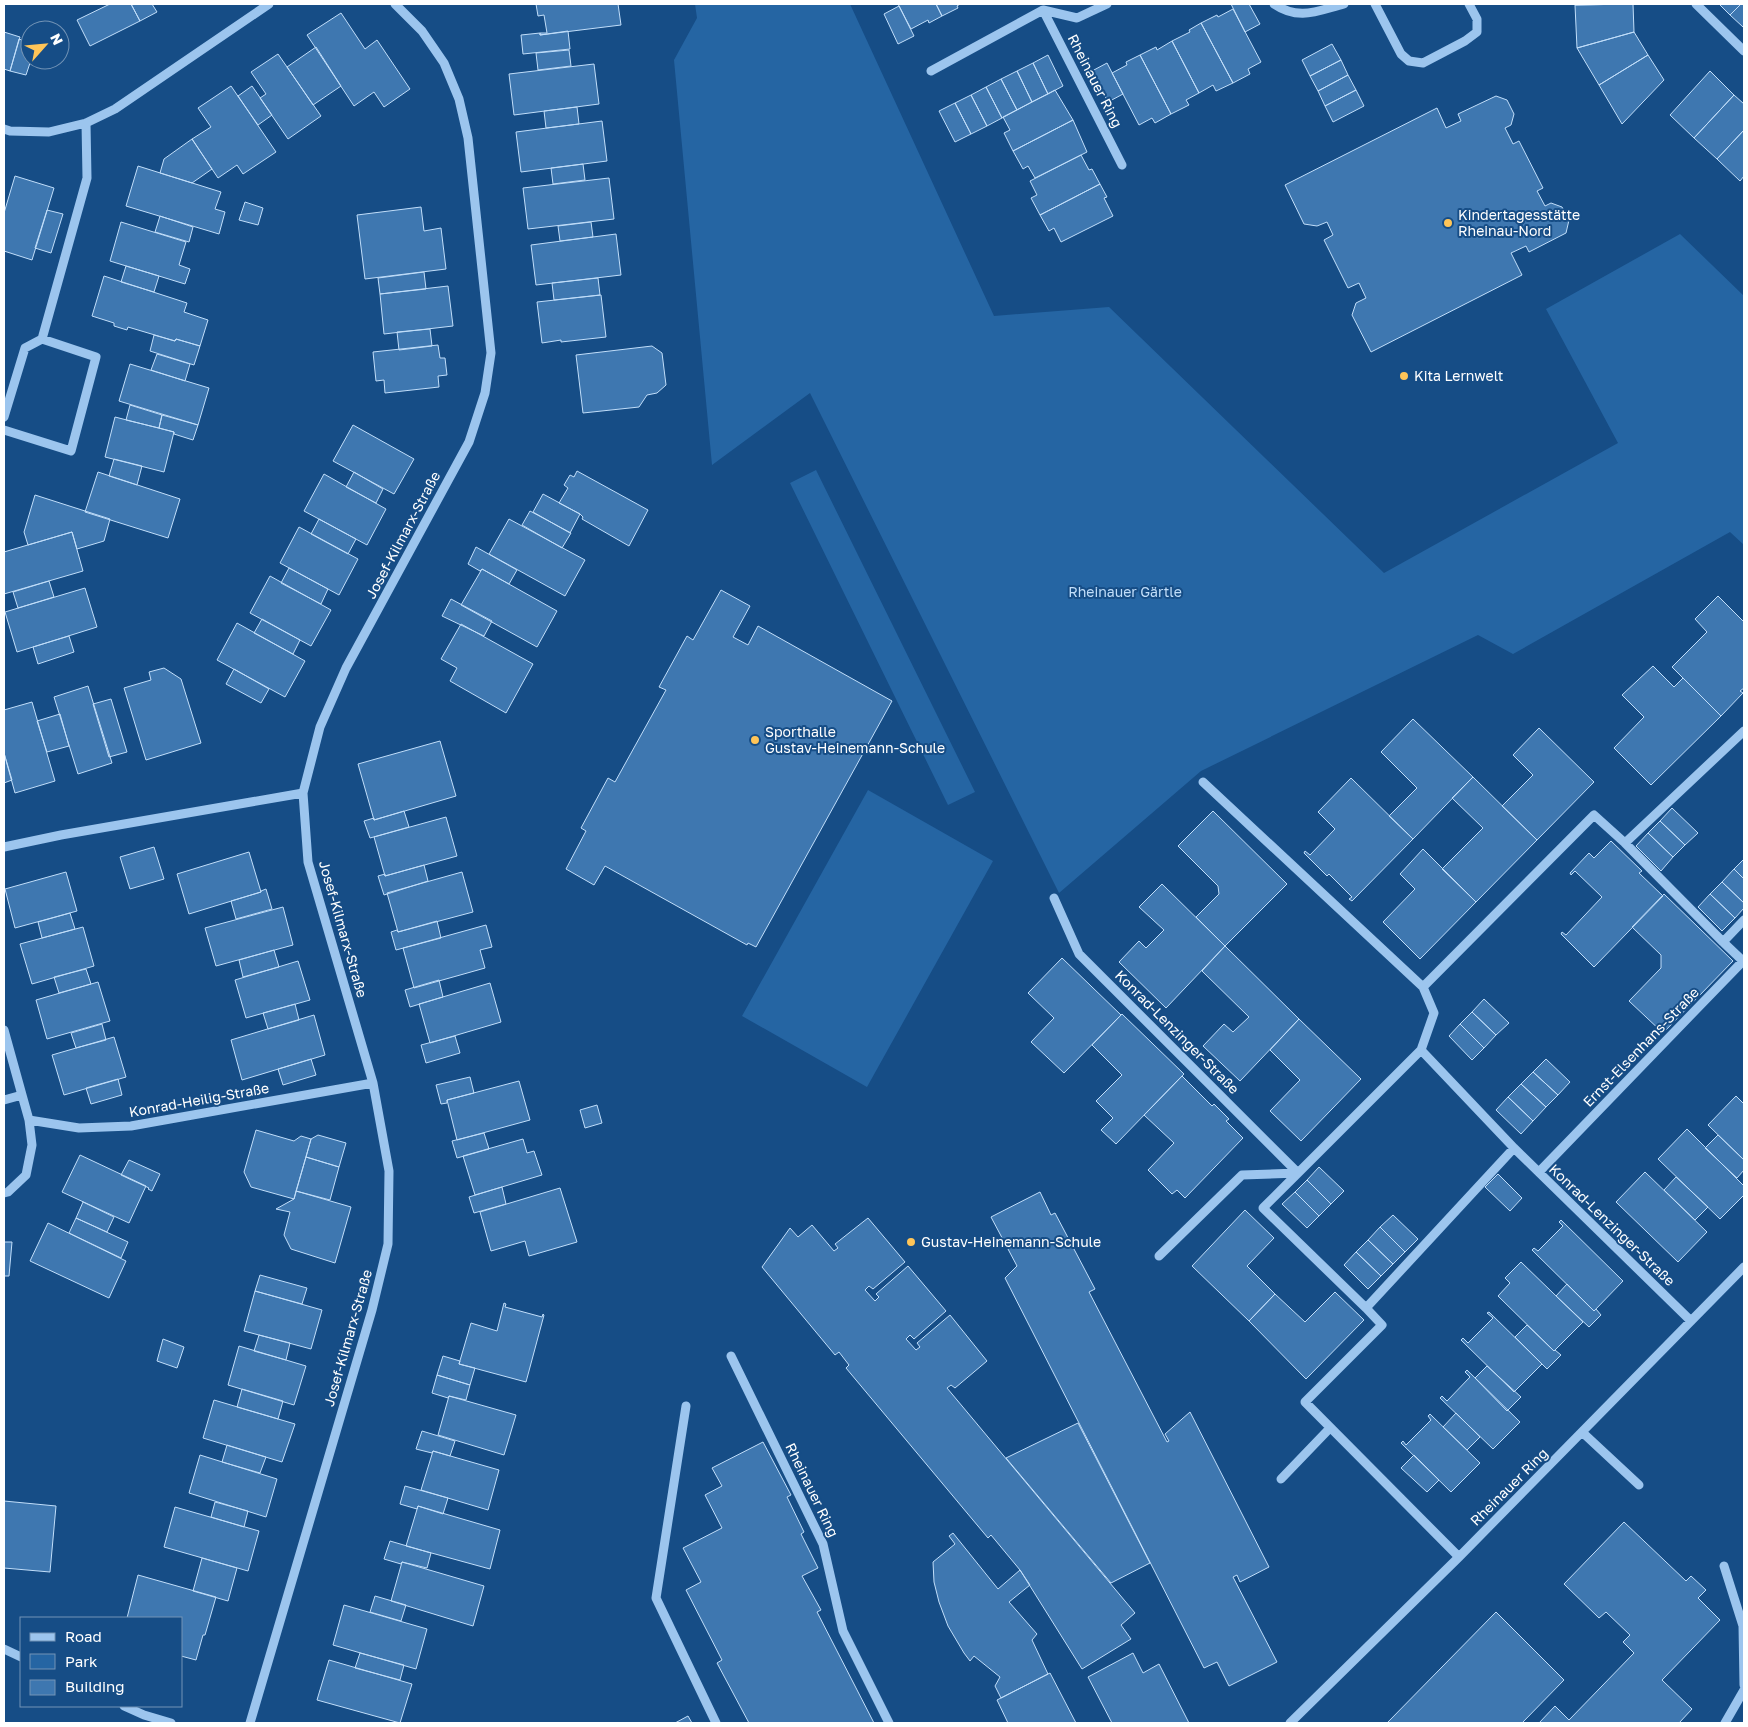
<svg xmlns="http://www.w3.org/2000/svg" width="1748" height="1727" viewBox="0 0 1748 1727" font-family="'Golos Text',sans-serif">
<rect width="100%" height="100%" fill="#164d86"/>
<path fill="#2565a3" d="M695,4H850L994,316L1109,307L1384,573L1618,443L1546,309L1680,234L1744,296V545L1730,532L1513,654L1478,635L1201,771L1059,893L810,393L712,465L674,60L697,18Z
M816,470L975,792L948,805L790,483Z
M868,790L993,861L867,1087L742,1016Z"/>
<path fill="#3e77b0" stroke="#c1defa" d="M110,4H131L140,21L90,46L77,20Z
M131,4H152L157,12L140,21Z
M536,4H618L621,25L540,35V33H547L544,15L538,16Z
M898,4H936L942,16L929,23L928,20L911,29Z
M936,4H960L957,6L958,8L942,16Z
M1231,4H1249L1260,24L1245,32Z
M1575,4H1633L1575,5Z
M1633,4L1634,32L1577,48L1575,5Z
M1719,4H1741L1730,15Z
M1741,4H1744V25L1743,27L1730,15Z
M899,6L914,36L898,44L884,14Z
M1233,9L1261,62L1248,69L1250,74L1233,83L1201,23L1217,15L1218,17Z
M341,13L365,49L377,40L410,89L384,107L374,92L354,106L307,35Z
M1201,23L1233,83L1216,91L1213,85L1199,93L1172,41L1190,32L1189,30Z
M568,31L570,49L523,54L521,35L540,33V35Z
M4,32L20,37L10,71L4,69Z
M1634,32L1648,55L1599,85L1577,48Z
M19,39L30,43L31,60L26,75L10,71Z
M1172,41L1199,93L1186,100L1189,105L1171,114L1140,55L1156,47L1157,50Z
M1332,44L1341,60L1310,76L1302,60Z
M316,47L341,86L313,105L287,67Z
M569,50L571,66L538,70L536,53Z
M278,54L321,116L288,139L260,98L266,94L251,72Z
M1048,55L1063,86L1048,94L1033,63Z
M1140,55L1171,114L1155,123L1152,118L1139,125L1112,73L1127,65L1126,62Z
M1648,55L1664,80L1622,124L1599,85Z
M1341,60L1348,75L1318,91L1310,76Z
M1033,63L1048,94L1032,102L1017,71Z
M1107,63L1123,94L1108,102L1092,71Z
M594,64L599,104L514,115L509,74Z
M1017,71L1032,102L1017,110L1001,79Z
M1710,71L1734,95L1694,138L1670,115Z
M1348,75L1356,90L1325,106L1318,91Z
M1001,79L1017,110L1002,118L986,87Z
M231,86L276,152L243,174L237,165L218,178L192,139L211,127L198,108Z
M252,86L272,115L258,125L238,96Z
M986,87L1002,118L987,126L971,95Z
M1055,90L1073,120L1013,151L1004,133L1010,130L1003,117Z
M1356,90L1364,106L1333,122L1325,106Z
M971,95L987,126L971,134L955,103Z
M1734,95L1744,104V130L1717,159L1694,138Z
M1496,96L1507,100L1514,114L1511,125L1505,128L1513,144L1519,141L1543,188L1537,191L1545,206L1551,203L1562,207L1569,220L1566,233L1529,252L1526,246L1511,253L1522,275L1371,352L1352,315L1356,303L1366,298L1359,283L1348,288L1324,240L1333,235L1327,222L1317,226L1304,224L1285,185L1437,108L1446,128L1461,121L1458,114Z
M955,103L971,134L955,142L939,111Z
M577,107L579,124L546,128L544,111Z
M1073,120L1087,152L1035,178L1028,166L1023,169L1013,151Z
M602,121L607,161L521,172L516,132Z
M1744,130V176L1740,181L1717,159Z
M192,139L212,169L192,183L160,173L164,159Z
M1081,155L1089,170L1092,169L1100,184L1040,215L1031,198L1037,195L1030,181Z
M583,164L585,180L553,184L551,168Z
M138,166L221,192L215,209L225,212L219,234L126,206Z
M15,176L54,188L32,260L4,251V213Z
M609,178L614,219L528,229L523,188Z
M1100,184L1107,197L1104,198L1113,216L1061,242L1054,228L1049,231L1040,215Z
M245,202L263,208L258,225L239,220Z
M421,207L424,231L441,228L446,269L365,279L357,215Z
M47,210L63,214L51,253L35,248Z
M160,216L193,227L189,242L155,232Z
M121,222L186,242L179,265L190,269L185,284L110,261Z
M591,222L593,237L560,241L558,226Z
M616,234L621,275L536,285L531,245Z
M126,266L159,276L154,292L121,282Z
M424,272L426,289L380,294L378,278Z
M104,276L187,303L184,312L208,320L200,346L176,339L175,341L128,327L127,330L114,326V323L92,316Z
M598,278L600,295L554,300L552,283Z
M448,286L453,326L384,334L380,294Z
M601,295L606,337L561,342V340L542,343L537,302Z
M430,329L432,346L399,350L397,332Z
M154,335L175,341L176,339L200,346L194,365L150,351Z
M438,345L440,358H445L447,375L438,376L439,387L385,393L384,380L376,381L373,352Z
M652,346L662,353L666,385L657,393L647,395L639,407L583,413L576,355Z
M157,354L190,364L185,381L151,370Z
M130,364L209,388L198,425L119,401Z
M130,405L162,415L159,428L126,420Z
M162,415L198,425L193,440L174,434V432L159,428Z
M115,417L174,432L164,472L105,457Z
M353,425L414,459L394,494L333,461Z
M114,459L142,466L137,485L109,476Z
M577,471L648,510L629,546L582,519L583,517L580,514L559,503L568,488L564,485L570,475L574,477Z
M98,472L180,499L168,538L85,512Z
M354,472L383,489L376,503L346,487Z
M324,474L386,509L367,545L304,511Z
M543,494L580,514L570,533L533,512Z
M35,495L110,519L104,541L77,549L72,532L28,545L24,532Z
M530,511L571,533L562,548L522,525Z
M319,519L356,539L348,554L311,534Z
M509,519L585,560L565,596L489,554Z
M299,527L358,559L339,595L280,563Z
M72,532L83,571L4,594V552Z
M476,547L517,570L509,584L482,569L480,571L468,564Z
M289,568L328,589L321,604L281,583Z
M482,569L557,611L537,647L461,605Z
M270,576L331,610L311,646L250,613Z
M49,581L54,597L18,608L13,592Z
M85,588L97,627L17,652L5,612Z
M721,590L750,606L733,637L748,645L758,626L892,701L756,947L748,943L747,945L605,866L594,885L566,869L586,831L581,828L608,778L615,782L666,690L659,687L687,636L693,640Z
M1718,596L1744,622V688L1740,691L1743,693L1721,716L1672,667L1707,632L1695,619Z
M451,599L492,621L484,636L442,616Z
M262,619L300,640L293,654L254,633Z
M237,623L305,661L285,697L217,660Z
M461,624L533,664L506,713L450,681L457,668L441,659Z
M69,636L74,652L38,664L33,647Z
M1653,666L1674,687L1683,678L1721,716L1651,785L1614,748L1644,717L1622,695Z
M164,668L181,679L201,743L146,760L124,688L151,680L149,672Z
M234,669L269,689L261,703L226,684Z
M88,686L112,763L78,774L54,697Z
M111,699L127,752L109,757L93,704Z
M32,702L55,781L15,793L4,753V710Z
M60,714L69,746L47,752L37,721Z
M1413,719L1473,777L1413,839L1389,816L1417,788L1381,752Z
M1539,728L1594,782L1537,840L1502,806L1533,775L1513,755Z
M440,741L456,796L374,820L358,764Z
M4,753L12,780L4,783Z
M1473,777L1537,840L1476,902L1442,869L1483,828L1452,798Z
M1351,778L1413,839L1352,901L1349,899L1352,897L1329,874L1327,876L1304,853L1305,851L1310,855L1335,829L1318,812Z
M1672,808L1698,833L1685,845L1660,821Z
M404,811L409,827L370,838L364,821L374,818V820Z
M1213,811L1287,884L1225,946L1196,917L1219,894L1218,886L1178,846Z
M446,817L457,856L385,876L374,837Z
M1660,821L1685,845L1673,857L1648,833Z
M1648,833L1673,857L1661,871L1636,846Z
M1611,841L1642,871L1639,873L1663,896L1594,967L1561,934L1562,932L1566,935L1602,897L1575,871L1571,875L1570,873L1589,853L1594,858Z
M154,847L164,879L130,889L120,857Z
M1423,849L1476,902L1420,959L1383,922L1415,889L1400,874Z
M249,852L261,892L189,914L177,874Z
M1744,859V879L1734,869Z
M424,865L428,881L384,895L378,876L385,874V876Z
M1734,869L1744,879V903L1722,882Z
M66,872L77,911L15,928L5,889Z
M462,872L473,912L398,932L387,893Z
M1722,882L1744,903V908L1735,918L1710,894Z
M1162,884L1225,946L1166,1008L1119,962L1139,941L1146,948L1164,930L1139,907Z
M266,889L272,909L236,919L231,901L261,892V891Z
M1664,894L1733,961L1663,1033L1629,1001L1661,968V955L1632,927Z
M1710,894L1735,918L1722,931L1698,907Z
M283,907L293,945L216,966L205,928Z
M70,913L75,929L42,938L38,922Z
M437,921L441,938L396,950L391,932L397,930L398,932Z
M486,925L492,947L480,950L485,968L414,988L403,948Z
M83,927L94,966L32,984L20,944Z
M1225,946L1299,1019L1240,1081L1203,1046L1224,1024L1233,1032L1249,1017L1202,971Z
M274,950L279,967L243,977L239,960Z
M1062,958L1121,1015L1064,1073L1031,1042L1054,1018L1028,993Z
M298,961L310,1000L246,1018L235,980Z
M86,969L91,984L59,993L54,977Z
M439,980L443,997L410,1007L405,990Z
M98,982L110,1021L47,1039L36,1000Z
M490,983L501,1022L430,1043L419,1004Z
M1484,999L1509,1023L1496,1035L1472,1012Z
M295,1004L299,1020L268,1029L263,1013Z
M1472,1012L1496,1035L1484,1048L1460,1024Z
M1122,1014L1184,1074L1116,1144L1101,1130L1113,1118L1096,1101L1122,1075L1092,1045Z
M314,1015L325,1055L242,1080L231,1040Z
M1299,1019L1361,1079L1301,1141L1270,1111L1300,1080L1270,1050Z
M102,1024L106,1040L76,1048L71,1033Z
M1460,1024L1484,1048L1472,1060L1449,1036Z
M455,1036L460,1053L426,1063L421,1045Z
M114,1037L126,1077L64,1095L52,1055Z
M311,1059L316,1075L283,1085L278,1069Z
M1546,1059L1570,1082L1558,1095L1533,1072Z
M1533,1072L1558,1095L1546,1107L1521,1084Z
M1182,1076L1212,1106L1214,1104L1229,1119L1226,1121L1243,1138L1185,1198L1177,1190L1172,1194L1148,1170L1174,1143L1144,1115Z
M470,1077L474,1093L447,1100V1103L441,1104L436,1085Z
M118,1079L122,1095L91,1104L86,1088Z
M519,1081L530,1120L457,1140L447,1100Z
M1521,1084L1546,1107L1533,1121L1508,1097Z
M1736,1096L1744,1104V1160L1708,1125Z
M1508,1097L1533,1121L1521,1134L1496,1110Z
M597,1105L602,1123L585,1128L580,1110Z
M1687,1129L1744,1186V1195L1720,1219L1658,1159Z
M256,1130L294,1141L301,1136L311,1139L294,1199L251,1187L244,1172Z
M484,1133L489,1149L457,1158L452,1141Z
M318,1135L346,1143L339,1167L306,1157L311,1139Z
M1718,1135L1744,1160V1170L1737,1178L1705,1148Z
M523,1139L527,1153L534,1151L542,1175L475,1195L463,1156Z
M80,1155L146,1186L129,1223L62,1192Z
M306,1157L339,1167L330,1200L296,1191Z
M129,1160L160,1174L152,1191L148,1189L149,1188L121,1175Z
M1319,1167L1344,1191L1331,1204L1307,1180Z
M1645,1172L1707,1232L1678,1262L1616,1202Z
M1498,1174L1522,1198L1510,1211L1485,1187Z
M1676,1177L1708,1207L1695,1220L1664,1190Z
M1307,1180L1331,1204L1319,1216L1295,1192Z
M502,1187L506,1204L474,1213L469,1197Z
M560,1188L577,1242L529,1256L525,1241L491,1251L480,1212Z
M296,1191L351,1207L335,1263L291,1249L284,1235L290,1212L276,1209L294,1199Z
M1040,1192L1051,1215L1055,1213L1095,1289L1089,1292L1167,1442L1169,1441L1165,1434L1190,1412L1269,1567L1240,1582L1237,1575L1233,1577L1277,1662L1229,1686L1217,1662L1204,1668L1005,1278L1017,1266L991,1217Z
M1295,1192L1319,1216L1307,1228L1282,1204Z
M83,1202L114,1217L107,1232L76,1218Z
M1245,1210L1274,1238L1247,1266L1275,1294L1249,1321L1192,1266Z
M1393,1215L1418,1239L1405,1252L1380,1227Z
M76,1218L128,1242L121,1258L69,1233Z
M868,1218L905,1262L873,1289L869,1286L865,1290L875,1301L879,1297L876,1294L908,1266L946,1311L914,1339L910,1335L906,1339L916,1350L920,1347L917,1343L950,1315L987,1361L955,1388L951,1385L947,1388L1135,1613L1121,1625L1131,1639L1082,1669L1020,1570L991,1535L988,1538L846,1368L849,1365L839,1352L835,1355L762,1267L790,1228L798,1237L812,1225L834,1251L838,1248L835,1244Z
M1561,1220L1623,1281L1594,1311L1532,1250L1534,1248L1538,1251L1563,1226L1559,1222Z
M48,1223L126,1261L109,1298L30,1261Z
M1380,1227L1405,1252L1393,1264L1368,1240Z
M1368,1240L1393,1264L1381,1276L1356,1252Z
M4,1242H12L9,1276H4Z
M1356,1252L1381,1276L1368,1289L1344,1265Z
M1521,1262L1583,1322L1554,1351L1498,1296L1510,1283L1505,1278Z
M260,1275L307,1288L302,1304L255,1291Z
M1567,1284L1594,1311L1596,1309L1601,1315L1589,1327L1556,1296Z
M255,1291L322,1310L311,1349L244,1331Z
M1335,1292L1364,1320L1306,1379L1249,1321L1275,1294L1305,1322Z
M504,1303L506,1304L505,1307L542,1317L543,1314L544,1315L526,1382L459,1364L471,1323L497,1331Z
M1489,1312L1542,1364L1514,1392L1461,1340L1463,1338L1468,1343L1493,1318L1487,1313Z
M1527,1325L1554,1351L1555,1350L1561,1355L1547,1369L1515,1337Z
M259,1335L290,1343L286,1360L254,1351Z
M163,1339L184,1347L177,1368L157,1361Z
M239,1346L306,1366L294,1405L228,1385Z
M443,1356L460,1361L459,1364L475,1368L470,1385L437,1375Z
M1487,1366L1521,1397L1507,1411L1475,1378Z
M1467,1370L1520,1422L1493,1449L1440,1398L1442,1396L1447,1401L1470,1377L1465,1372Z
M437,1375L470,1385L466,1400L449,1396L448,1398L432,1393Z
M242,1389L283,1401L278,1419L237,1407Z
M449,1396L516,1415L504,1455L438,1435Z
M214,1400L295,1424L282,1462L203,1438Z
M1456,1413L1480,1437L1467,1450L1443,1427Z
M1430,1414L1480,1463L1451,1492L1401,1443L1403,1441L1406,1445L1431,1420L1428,1416Z
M1078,1423L1150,1563L1111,1583L1006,1458Z
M422,1431L455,1441L450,1456L433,1451L432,1453L416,1449Z
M763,1442L791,1495L787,1497L804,1532L801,1534L818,1568L802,1576L821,1610L817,1612L874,1723H749L717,1663L722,1660L686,1590L701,1582L683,1548L722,1528L705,1495L722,1486L712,1468Z
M227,1445L266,1457L260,1473L222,1462Z
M433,1451L499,1470L488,1510L421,1490Z
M200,1455L277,1479L266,1517L189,1493Z
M1414,1455L1439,1480L1427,1492L1401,1468Z
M405,1486L448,1498L443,1514L418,1506L417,1509L400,1504Z
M4,1501L56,1506L50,1572L4,1568Z
M215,1502L248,1511L244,1527L211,1517Z
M418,1506L500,1530L490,1569L406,1546Z
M175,1507L259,1531L248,1571L164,1547Z
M1624,1522L1686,1581L1691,1576L1706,1590L1698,1598L1720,1620L1662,1680L1692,1709L1679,1723H1539L1555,1706L1569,1720L1634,1653L1623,1642L1630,1635L1606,1612L1599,1618L1564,1584Z
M953,1533L998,1589L1020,1570L1030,1585L1009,1602L1037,1634L1032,1640L1048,1674L1001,1698L995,1686L1000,1677L974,1656L970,1661L964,1653L948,1626L939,1602L934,1582L933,1562L955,1544L949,1536Z
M390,1541L431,1553L427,1568L402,1562L401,1564L384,1559Z
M202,1558L237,1568L228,1601L193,1591Z
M402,1562L484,1586L473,1626L391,1601Z
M138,1575L216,1597L205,1635H203L196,1660L181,1656V1618H127Z
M375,1596L406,1605L401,1621L370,1612Z
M344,1605L427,1629L416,1669L333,1645Z
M1496,1612L1564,1680L1522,1723H1387Z
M360,1653L404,1665L400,1680L355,1668Z
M1133,1653L1143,1673L1159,1664L1189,1723H1112L1088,1677Z
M329,1660L412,1684L400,1723L317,1700Z
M1050,1673L1076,1723H1008L997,1700Z
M688,1716L692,1723H675Z"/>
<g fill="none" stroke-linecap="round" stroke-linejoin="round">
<path stroke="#9cc5ee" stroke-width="9" d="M1274,4C1299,21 1317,11 1344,4
M1375,4L1401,54L1409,61L1423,63L1465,41L1477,32V19L1469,4
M1696,4L1744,51
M1043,10L1122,165
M931,71L1043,10L1077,18L1107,4
M4,129L10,131L49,132L86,123L115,109L269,4
M4,417L25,348L42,339
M4,430L71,451L96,357L42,339L87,178L86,123
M1203,782L1423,987L1434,1013L1421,1050L1514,1148L1691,1321
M1625,843L1723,942
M4,847L61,835L303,793
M1054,898L1079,954L1298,1173L1263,1208L1366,1308
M1423,987L1594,815L1625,843L1744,731
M4,1030L22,1095
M4,1100L22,1095L29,1120L32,1145L26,1175L8,1192L4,1193
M29,1120L79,1128L131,1126L373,1083
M1539,1172L1743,961L1723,942L1744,920
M1159,1256L1242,1175L1298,1173L1421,1050
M731,1356L823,1544L843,1631L889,1723
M686,1406L656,1598L716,1723
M1582,1432L1639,1485
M1281,1479L1330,1428
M1459,1557L1305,1402L1382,1325L1366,1308L1514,1148
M1724,1566L1743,1626L1744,1685
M4,1649L21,1657
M124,1706L144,1715L171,1723
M250,1723L372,1310L388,1244L389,1171L373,1083L308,862L303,793L320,727L346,668L469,442L485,393L491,353L468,138L459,99L444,63L422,31L395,4
M1290,1723L1459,1557L1744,1267
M1725,1723L1744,1690"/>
</g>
<g fill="#ffc558" stroke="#164d86" stroke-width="2">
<circle cx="1448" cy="223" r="5"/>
<circle cx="1404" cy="376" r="5"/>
<circle cx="755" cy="740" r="5"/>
<circle cx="911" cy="1242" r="5"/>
</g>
<g text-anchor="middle" stroke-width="4" stroke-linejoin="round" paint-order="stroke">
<g font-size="14" fill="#fff" stroke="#164d86">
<text transform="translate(1095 81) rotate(63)" y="5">Rheinauer Ring</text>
<text transform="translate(403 535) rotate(-62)" y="5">Josef-Kilmarx-Straße</text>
<text transform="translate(343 929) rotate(74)" y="5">Josef-Kilmarx-Straße</text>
<text transform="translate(1177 1032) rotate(45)" y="5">Konrad-Lenzinger-Straße</text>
<text transform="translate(1641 1047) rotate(-46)" y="5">Ernst-Elsenhans-Straße</text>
<text transform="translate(199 1100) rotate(-10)" y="5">Konrad-Heilig-Straße</text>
<text transform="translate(1612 1225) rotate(44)" y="5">Konrad-Lenzinger-Straße</text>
<text transform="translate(348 1338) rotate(-74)" y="5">Josef-Kilmarx-Straße</text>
<text transform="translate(1509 1487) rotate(-45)" y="5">Rheinauer Ring</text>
<text transform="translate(812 1490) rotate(64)" y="5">Rheinauer Ring</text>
</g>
<g font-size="14" fill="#fff" stroke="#164d86" text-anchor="start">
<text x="1458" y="220">Kindertagesstätte<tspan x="1458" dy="16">Rheinau-Nord</tspan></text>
<text x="1414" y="381">Kita Lernwelt</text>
<text x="765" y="737">Sporthalle<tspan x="765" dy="16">Gustav-Heinemann-Schule</tspan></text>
<text x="921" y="1247">Gustav-Heinemann-Schule</text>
</g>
<g font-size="14" fill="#c1defa" stroke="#164d86">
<text x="1125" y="597">Rheinauer Gärtle</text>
</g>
</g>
<rect width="1748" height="1727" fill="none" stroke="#ffffff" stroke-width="10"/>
<rect x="20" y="1617" width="162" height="90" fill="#164d86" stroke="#7394b6"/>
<rect x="30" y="1633" width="25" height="8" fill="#9cc5ee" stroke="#7394b6"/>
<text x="65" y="1642" font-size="15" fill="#ffffff">Road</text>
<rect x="30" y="1654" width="25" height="15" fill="#2565a3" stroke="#7394b6"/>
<text x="65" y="1667" font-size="15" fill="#ffffff">Park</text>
<rect x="30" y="1680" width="25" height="15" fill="#3e77b0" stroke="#7394b6"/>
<text x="65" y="1692" font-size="15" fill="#ffffff">Building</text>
<g transform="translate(45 45) rotate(63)"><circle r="24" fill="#164d86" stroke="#7394b6"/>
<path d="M0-4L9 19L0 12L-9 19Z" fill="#ffc558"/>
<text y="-8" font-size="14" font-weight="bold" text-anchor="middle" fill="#ffffff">N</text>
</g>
</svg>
